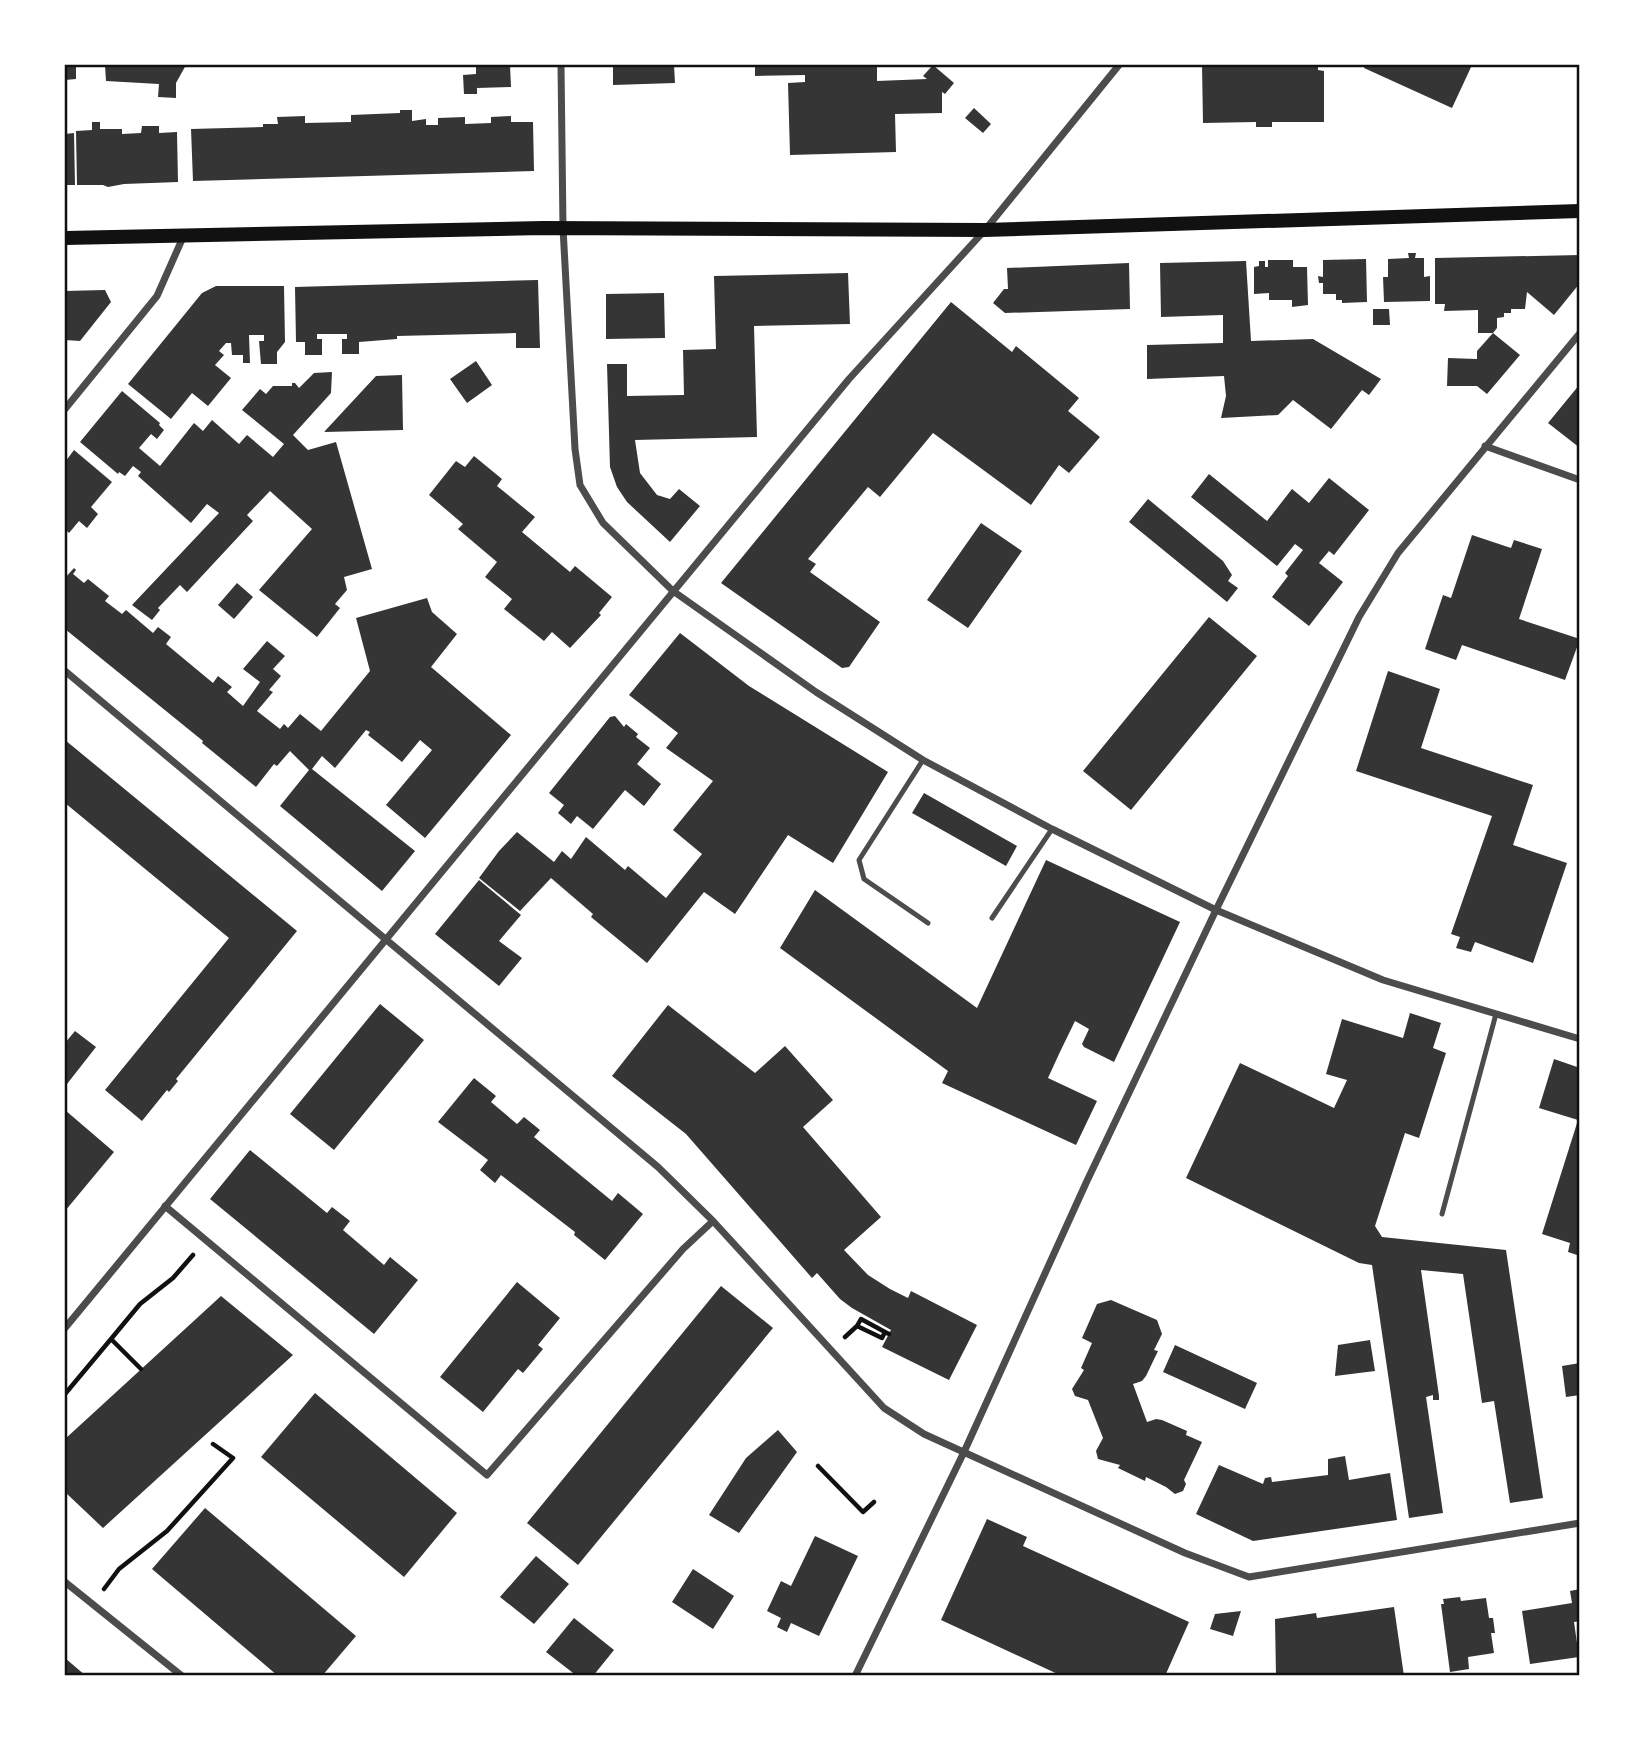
<svg xmlns="http://www.w3.org/2000/svg" width="1645" height="1741" viewBox="0 0 1645 1741" font-family="Roboto,sans-serif">
<rect width="100%" height="100%" fill="#fff"/>
<path fill="#353535" d="M65,65H76V79L65,80Z
M105,65H186L176,83V98L158,97L159,84L106,81Z
M484,65H510L511,87L477,88V94H464L463,75L476,74V66Z
M613,65H674L675,83L613,85Z
M755,65H853V67H877V81L927,79L923,76L933,65L954,83L945,94L942,92V113L895,114L896,152L790,155L788,83L805,82V75L755,76Z
M1202,65H1318V70L1324,71V122H1272V127H1256V122L1203,123Z
M1365,65H1472L1452,108L1364,68Z
M974,108L991,124L983,133L965,118Z
M400,110H412V121L426,119V125H438V118L465,117V124L491,123V117L511,116V122H533L534,171L193,181L191,129L263,127V124H278L277,117L305,116V123L351,122V115L400,113Z
M92,122H100V129H122V134L141,133L142,126H159V133L177,132L178,182L124,184L108,187L103,185H77L76,131L92,130Z
M74,133L75,185H65V134Z
M1408,253H1416L1415,258H1424V277L1430,276V301L1384,302L1383,277H1388V259L1409,258Z
M1580,255V283L1554,315L1527,292L1525,309H1511V313H1504V317L1497,318V328L1493,333H1478V310L1444,311L1445,304H1435V258Z
M1366,259L1367,302L1342,303V300H1336V294H1323V283H1319L1318,276L1323,277V260Z
M1268,260H1293V267H1307L1308,305L1292,307V300H1269V293L1254,294V267L1259,266V261H1265V267H1268Z
M1246,261L1251,341L1313,339L1381,379L1369,395L1362,390L1331,429L1293,400L1278,415L1221,418L1226,396L1224,376L1147,379V345L1223,343V315L1161,317L1160,263Z
M1129,263L1130,309L1005,313L993,303L1004,289H1008L1007,268Z
M848,273L850,324L754,326L757,437L635,440L640,473L657,495L670,499L679,489L700,506L670,542L627,502L617,487L610,467L607,364H627V396L684,395L683,350L716,349L714,276Z
M538,280L540,348H516V333L397,336V339L359,342V354H342V339H347V334H317V339H322V355H305V342H296L295,287Z
M216,286H284L285,342L277,352V364H261L259,341H264V335H249L250,363H243V355H232L231,343H226L219,351L224,355L215,365L231,378L208,406L192,393L171,419L128,384L202,293Z
M105,290L111,302L80,341L65,340V291Z
M664,293L665,338L606,339V294Z
M951,302L1012,352L1016,346L1079,398L1068,411L1100,437L1069,473L1059,465L1031,505L933,433L880,497L868,487L808,559L816,564L810,572L880,622L849,667L842,668L721,583Z
M1373,309H1389L1390,325H1373Z
M1493,333L1520,355L1487,394L1477,386H1447L1448,358L1477,359V351Z
M476,361L492,385L467,403L450,379Z
M332,372L331,393L293,435L308,450L336,442L372,569L344,577L347,590L335,604L340,608L317,637L259,590L312,529L270,491L247,515L253,521L187,592L180,585L158,608L160,610L152,620L132,605L219,513L207,504L191,523L138,476L141,472L133,466L125,476L119,472L118,474L80,442L122,391L160,423L159,425L164,430L157,439L151,434L139,448L160,466L194,423L203,431L212,420L239,444L247,435L273,457L284,444L242,410L260,389L266,394L273,386H292V383H295L299,388L314,373Z
M402,375L403,430L324,432L376,376Z
M1580,384V448L1548,423Z
M74,450L112,482L91,507L98,514L87,528L79,521L69,533L65,529V462Z
M474,456L502,479L497,486L535,517L522,532L570,572L575,566L612,597L599,613L601,615L570,648L552,632L544,641L504,609L512,599L485,577L497,562L458,529L463,524L429,495L456,461L465,467Z
M1209,474L1267,521L1292,489L1309,503L1329,478L1369,510L1334,555L1329,551L1319,563L1343,582L1309,626L1272,597L1288,576L1285,573L1303,550L1295,544L1277,566L1191,497Z
M1148,499L1223,561L1232,575L1228,581L1238,588L1227,602L1129,522Z
M981,523L1022,551L968,628L927,600Z
M1472,535L1511,548L1514,540L1542,549L1519,619L1580,639L1565,680L1462,645L1456,660L1425,649L1443,595L1451,598Z
M74,568L76,570L73,574L84,583L88,579L109,596L105,601L122,614L126,610L153,633L158,627L171,637L166,644L213,683L218,676L232,687L227,692L243,706L260,682L243,669L267,641L285,656L273,669L281,676L269,690L273,692L257,711L280,729L284,724L288,728L300,714L321,731L370,671L356,618L427,598L432,612L457,634L431,667L511,735L425,838L386,805L432,750L420,740L402,762L368,735L370,732L366,730L335,768L322,756L312,769L415,851L382,891L280,806L309,770L290,751L277,766L274,764L256,787L202,743L203,741L65,629V578Z
M237,583L253,597L234,619L218,605Z
M1209,617L1257,656L1131,810L1083,771Z
M680,633L749,686L888,772L833,863L788,835L735,914L704,892L647,963L591,917L593,914L551,878L520,911L479,878L499,851L517,832L554,862L562,851L571,859L586,837L625,870L628,866L666,898L702,854L673,830L713,781L666,748L678,733L629,695Z
M1388,671L1440,689L1421,748L1533,785L1513,845L1567,863L1533,963L1475,942L1471,952L1456,948L1460,937L1451,934L1492,816L1356,771Z
M615,716L624,727L626,724L638,734L636,737L650,748L637,764L661,784L644,806L625,790L593,829L577,816L571,824L558,813L564,805L549,793L610,717Z
M65,740L297,931L176,1079L178,1081L169,1092L167,1090L142,1121L105,1090L229,938L65,803Z
M924,793L1017,846L1006,866L912,813Z
M1046,860L1180,922L1114,1062L1084,1047L1082,1044L1089,1029L1075,1021L1059,1054L1048,1078L1097,1101L1076,1145L942,1083L948,1071L780,948L815,890L977,1008Z
M479,880L521,915L499,941L522,958L499,986L435,934Z
M380,1004L424,1040L334,1150L290,1114Z
M668,1005L755,1073L785,1046L833,1100L803,1127L881,1217L844,1250L868,1275L890,1289L908,1298L911,1291L977,1325L949,1380L882,1347L891,1330L852,1308L840,1299L817,1273L812,1278L686,1134L612,1076Z
M1410,1013L1441,1023L1433,1048L1446,1053L1419,1138L1405,1133L1375,1226L1382,1237L1506,1250L1543,1498L1510,1503L1494,1401L1482,1403L1463,1274L1421,1270L1439,1396V1400H1433V1395L1426,1397L1443,1513L1409,1518L1372,1265L1359,1263L1186,1178L1240,1063L1334,1108L1347,1080L1326,1074L1342,1019L1403,1038Z
M75,1031L96,1047L67,1084L65,1083V1043Z
M1554,1059L1580,1068V1256L1568,1252L1570,1243L1542,1234L1578,1120L1539,1108Z
M474,1078L496,1096L491,1102L517,1124L524,1117L540,1130L534,1137L612,1201L618,1193L643,1214L605,1260L574,1235L575,1232L501,1175L495,1183L480,1170L488,1160L438,1122Z
M65,1110L114,1152L65,1211Z
M250,1150L327,1213L332,1207L350,1221L343,1230L384,1265L390,1257L418,1280L374,1334L210,1199Z
M517,1282L560,1318L538,1345L543,1349L523,1373L518,1369L483,1412L440,1377Z
M721,1286L773,1328L578,1565L527,1523Z
M221,1296L293,1355L103,1528L65,1492V1439Z
M1111,1300L1157,1320L1162,1334L1154,1350L1158,1351L1146,1376L1142,1381L1133,1384L1147,1422L1156,1419L1162,1420L1187,1431L1186,1435L1202,1442L1184,1480L1186,1484L1183,1491L1175,1494L1166,1487L1146,1477L1145,1481L1118,1468L1120,1465L1098,1459L1096,1451L1103,1438L1088,1400L1075,1396L1072,1389L1084,1370L1081,1368L1092,1343L1082,1338L1097,1304Z
M1370,1340L1375,1371L1335,1376L1338,1345Z
M1175,1345L1257,1383L1245,1409L1163,1372Z
M1580,1363V1395L1566,1397L1562,1366Z
M315,1393L457,1513L404,1577L261,1457Z
M778,1430L797,1452L739,1533L709,1515L746,1458Z
M1345,1456L1349,1480L1390,1473L1397,1520L1253,1541L1196,1514L1219,1465L1263,1484L1265,1478L1271,1477L1272,1482L1328,1475V1459Z
M205,1508L356,1636L322,1676H278L152,1569Z
M987,1519L1027,1537L1023,1546L1189,1622L1165,1676H1062L941,1620Z
M815,1536L858,1556L819,1636L791,1623L787,1632L777,1627L781,1618L767,1611L781,1581L791,1586Z
M536,1556L569,1584L534,1624L500,1597Z
M693,1569L734,1596L713,1629L672,1602Z
M1580,1589V1621L1574,1622L1579,1657L1530,1664L1522,1611L1572,1603L1570,1591Z
M1460,1597L1461,1601L1486,1598L1489,1618H1493L1495,1633H1491L1494,1653L1468,1657L1469,1669L1450,1672L1441,1604H1444L1443,1599Z
M1394,1607L1404,1676H1276L1275,1619L1316,1613L1317,1618Z
M1241,1611L1233,1636L1210,1629L1215,1614Z
M574,1618L614,1650L593,1676H577L546,1652Z
M65,1658L86,1676H65Z"/>
<g fill="none" stroke-linecap="round" stroke-linejoin="round">
<path stroke="#111" stroke-width="4.5" d="M885,1332L861,1319L857,1326L882,1338L885,1332L889,1334
M845,1337L857,1326
M111,1339L140,1304L173,1278L193,1255
M65,1394L111,1339L141,1369
M818,1466L863,1512L874,1502
M104,1589L119,1569L167,1531L233,1458L213,1444"/>
<path stroke="#4c4c4c" stroke-width="5" d="M923,760L859,860L864,879L928,923
M992,918L1052,829
M1442,1214L1496,1014"/>
<path stroke="#4c4c4c" stroke-width="7" d="M561,65L563,228L575,449L580,485L603,523L673,591L816,692L923,760L1052,829L1216,910L1383,980L1580,1039
M65,409L157,296L184,235
M1485,446L1580,480
M65,671L658,1167L713,1221L884,1408L924,1434L1185,1553L1249,1577L1580,1523
M165,1206L487,1475L683,1249L713,1221
M65,1328L849,379L985,230L1119,65
M65,1582L182,1676
M855,1676L964,1452L1086,1183L1216,910L1359,617L1398,553L1580,333"/>
<path stroke="#111" stroke-width="14" d="M65,238L543,228L985,230L1580,211"/>
</g>
<rect width="1645" height="1741" fill="none" stroke="#ffffff" stroke-width="133"/>
<rect x="66" y="66" width="1512" height="1608" fill="none" stroke="#111" stroke-width="2.5"/>
</svg>
